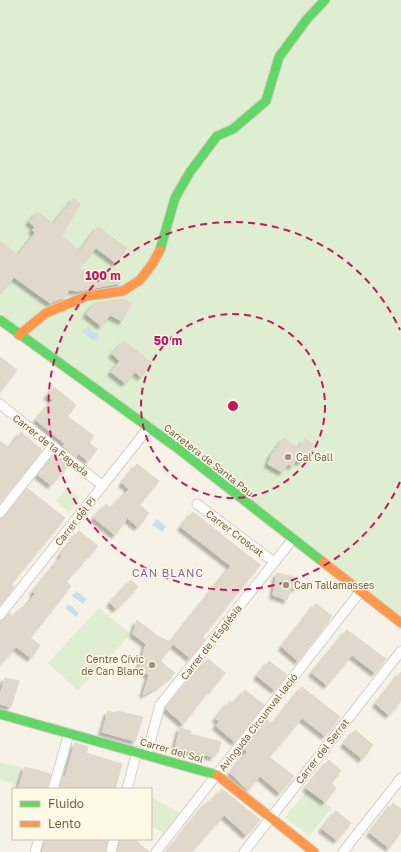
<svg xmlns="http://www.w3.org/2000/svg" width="401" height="852" viewBox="0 0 401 852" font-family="'Golos Text',sans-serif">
<defs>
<filter id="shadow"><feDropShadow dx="-3.5" dy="3.5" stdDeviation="1" flood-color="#0004"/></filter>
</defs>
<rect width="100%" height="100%" fill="#f7f2e7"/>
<path fill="#dfeed1" d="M0,0H401V623L0,313Z
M67,487L80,498L69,512L56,501Z
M99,608L131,634L78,691L48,663Z
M0,762L22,768L18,785L0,780Z
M308,789L332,808L309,836L285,817Z
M151,797L180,813L163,833L151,825Z"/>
<path fill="#c9e0e7" d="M87,326L99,335L94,341L82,332Z
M157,519L166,527L162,532L152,525Z
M76,591L87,599L83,604L72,596Z
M69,604L79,613L76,617L65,608Z"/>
<path fill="#e1d8cc" stroke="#e0d6c9" filter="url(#shadow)" d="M74,198L80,204L61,236L80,251L98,227L127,248L116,263L96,248L77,269L122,273L121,283L78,291L69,290L65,297L50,303L14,277L0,293V241L18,255L35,233L32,230L35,227L29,222L37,212L53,224Z
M123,299L132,303L122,321L110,315L101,326L86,314L95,303Z
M124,341L152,363L141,377L135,372L125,383L111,372L120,361L112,354Z
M0,357L17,370L0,392Z
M54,387L76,405L67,416L94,436L89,443L97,449L88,461L78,453L76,457L63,446L65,444L36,420L53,400L47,396Z
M21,432L42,450L0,503V441L9,448Z
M284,438L298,448L305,439L314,445L301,462L296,460L292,466L288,464L282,472L268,464L272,454Z
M55,455L68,466L51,485L38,475Z
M137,464L159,481L139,505L149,513L138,527L127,518L115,535L94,518L106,504L111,508L129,489L122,483Z
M27,488L65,518L11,584L14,587L0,605V519L5,517Z
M193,512L260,565L202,637L205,639L190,658L173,644L160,661L175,673L159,686L143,695L149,675L139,668L146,644L133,634L137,620L159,637L171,642L231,566L181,527Z
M79,531L98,546L66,581L71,586L30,638L40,645L31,658L16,647L0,664V621L4,619L9,613L13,618L22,607L24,609L35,594L33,592L62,556L60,555Z
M277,573L298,578L296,588H291L287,600L273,595Z
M131,580L138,587L116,609L110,603Z
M316,604L332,616L298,661L282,647Z
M347,630L386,659L375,673L352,655L327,685L312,673Z
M208,659L225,673L211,690L210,689L183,724L166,709Z
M269,661L287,675L275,690L257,676Z
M401,672V701L389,715L376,704Z
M5,678L19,681L11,707L0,704V695Z
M302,687L340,717L325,736L302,718L269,757L294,776L280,793L260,776L248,790L230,773L247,752L244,749L267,720L273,724Z
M245,690L264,705L235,742L216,726L219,722L216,718L230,701L233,704Z
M108,711L115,713L117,711L143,717L135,741L102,732Z
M180,728L191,731L190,734L221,742L218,752H215L214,757L175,748Z
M355,730L373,745L362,759L344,744Z
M75,743L88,747L86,753L122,764L115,789H59L63,777L65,778Z
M329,760L341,771L331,783L336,788L325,802L306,788Z
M25,767L51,774L47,789H18Z
M222,789L260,820L246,835L224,815L191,852H167L208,801L210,803Z
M393,803L401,809V832L389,848L370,833Z
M336,811L351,823L337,840L322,829Z
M46,839H108L105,852H42Z
M120,839H134L149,852H117Z"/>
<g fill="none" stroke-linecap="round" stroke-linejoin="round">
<g stroke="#d5cec5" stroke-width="11">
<path id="street" d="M0,404L103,486
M197,504L274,562
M0,513L53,446
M0,615L149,427
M147,754L160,705L293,539
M53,789L69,733
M127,789L137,751
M35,852L39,839
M111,852L114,839
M156,852L360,592
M244,852L401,651
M343,852L401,778"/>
</g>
<g stroke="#d6cfc5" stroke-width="11">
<path id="fast" d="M160,250L175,198L190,172L217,136L233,129L266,101L279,57L307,19L325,0
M0,320L176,447L323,562
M0,714L217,775"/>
</g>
<g stroke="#d6cfc5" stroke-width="11">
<path id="slow" d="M19,335L46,313L87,296L123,291L140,280L153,263L160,250
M323,562L401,623
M217,775L314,852"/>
</g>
<use href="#street" stroke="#fefdfb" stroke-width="9"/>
<use href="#fast" stroke="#63d668" stroke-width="9"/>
<use href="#slow" stroke="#ff974d" stroke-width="9"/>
</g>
<g fill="none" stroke="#c2185b" stroke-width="2" stroke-dasharray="7 5">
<circle cx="233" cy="406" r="92"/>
<path d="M400 482A184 184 0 1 1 400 330"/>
</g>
<g fill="#a2917f" stroke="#fff9e8" stroke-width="1.5">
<circle cx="288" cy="457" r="4"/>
<circle cx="286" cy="585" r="4"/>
<circle cx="152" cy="665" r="4"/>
</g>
<g text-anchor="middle" stroke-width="3" stroke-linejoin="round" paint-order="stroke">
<g font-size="10" fill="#755d47" stroke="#fff9e8">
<text transform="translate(51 445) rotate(38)" y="4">Carrer de la Fageda</text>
<text transform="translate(209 460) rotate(38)" y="4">Carretera de Santa Pau</text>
<text transform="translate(75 521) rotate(-52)" y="4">Carrer del Pi</text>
<text transform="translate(235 533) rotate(37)" y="4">Carrer Croscat</text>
<text transform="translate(211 642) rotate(-52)" y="4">Carrer de l'Església</text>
<text transform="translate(258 722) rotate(-52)" y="4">Avinguda Circumval·lació</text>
<text transform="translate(172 750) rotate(16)" y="4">Carrer del Sol</text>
<text transform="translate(322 751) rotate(-52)" y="4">Carrer del Serrat</text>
</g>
<g font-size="10" fill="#755d47" stroke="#fff9e8" text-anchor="start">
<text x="296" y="461">Cal Gall</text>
<text x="294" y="589">Can Tallamasses</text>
<text x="144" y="663" text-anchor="end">Centre Cívic<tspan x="144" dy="12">de Can Blanc</tspan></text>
</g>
<g font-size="11" letter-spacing="1" fill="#8d6298" stroke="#fff9e8">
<text x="168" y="577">CAN BLANC</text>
</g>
</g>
<circle cx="233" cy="406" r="6" fill="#c2185b" stroke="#fff9e8" stroke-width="2"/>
<g font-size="12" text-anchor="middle" font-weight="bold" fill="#c2185b" stroke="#fff9e8" stroke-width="3" stroke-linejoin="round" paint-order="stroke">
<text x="103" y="280">100 m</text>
<text x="168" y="345">50 m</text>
</g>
<rect x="12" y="788" width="140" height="52" fill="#fff9e8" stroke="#c8bba8"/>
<rect x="20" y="801" width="20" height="6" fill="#63d668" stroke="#c8bba8"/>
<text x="48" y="808" font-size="12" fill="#755d47">Fluido</text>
<rect x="20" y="821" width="20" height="6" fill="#ff974d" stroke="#c8bba8"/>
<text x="48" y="828" font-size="12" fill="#755d47">Lento</text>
</svg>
